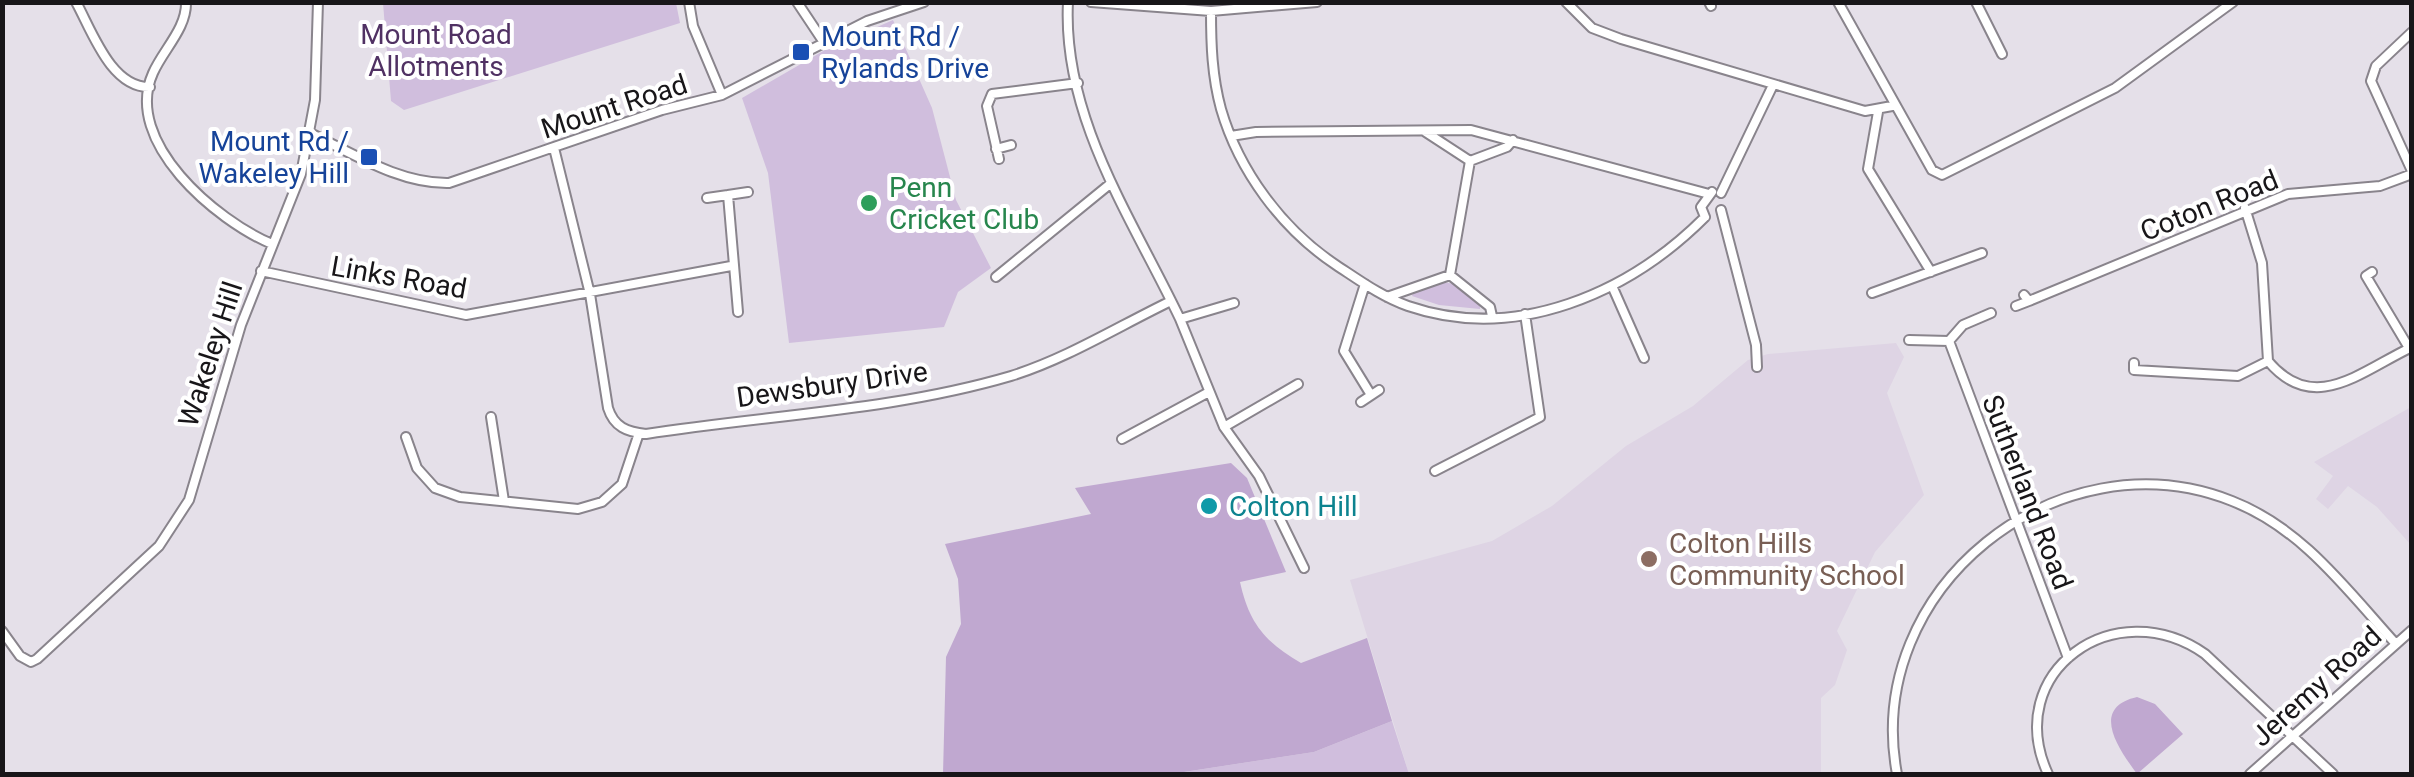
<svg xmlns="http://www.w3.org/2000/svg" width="2414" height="777" viewBox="0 0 2414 777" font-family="Roboto,sans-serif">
<rect width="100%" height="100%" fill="#e5e0e9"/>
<path fill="#ded4e4" d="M1896,343L1904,357L1887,393L1924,495L1875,552L1837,631L1847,650L1835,685L1821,698V774H1409L1350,580L1492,541L1552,506L1626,446L1693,406L1748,360L1768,354Z
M2411,407V545L2377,507L2348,486L2328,509L2316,499L2333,476L2314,462Z"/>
<path fill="#d0bedd" d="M383,3H676L680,23L404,110L391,101Z
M893,20L932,108L956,200L991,268L958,292L944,327L789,343L768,173L742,98L825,50Z
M1443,282L1454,284L1480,304V309L1439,305L1412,296L1414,291Z
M1392,721L1409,774H1171L1314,752Z"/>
<path fill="#c0a8d0" d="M1231,463L1247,478L1286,572L1240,582C1249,623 1265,642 1301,663L1367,638L1392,721L1314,752L1171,774H943L946,657L961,624L958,579L945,544L1091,514L1075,488Z
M2137,697L2155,704L2183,734L2137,774C2119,749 2089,708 2137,697Z"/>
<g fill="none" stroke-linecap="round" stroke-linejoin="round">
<g stroke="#89848c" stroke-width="12">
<path id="minor" d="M76,2C92,31 111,88 150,87
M186,2C187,28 163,50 153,73C122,142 217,221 272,244
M689,2L693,26L722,95
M797,2L825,44
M1068,2C1062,118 1133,220 1180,319L1234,303
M1091,2L1211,11L1317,2
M1566,2L1592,28L1621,39L1865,111L1892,106
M1709,2L1711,6
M1838,2L1932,170L1942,175L2115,88L2233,2
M1976,2L2002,54
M1211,11C1211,44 1212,76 1221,109C1239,171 1282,229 1336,265C1359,280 1382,297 1408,306C1516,343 1629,293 1705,217
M2412,32L2376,66L2371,81L2412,171
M1878,112L1868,169L1931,272
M1424,131L1470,161L1507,147L1513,140
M310,133C354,154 400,184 449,183L662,110L722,95L867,21L924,2
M1231,136L1256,132L1471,130L1709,194
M554,148L590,294L608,408C614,427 627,432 646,434C767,415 892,411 1011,376C1066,359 1119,326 1171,301
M996,149L1011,145
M999,159L987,106L992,94L1078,83
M1721,193L1773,85
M707,198L728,195
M2245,208L2262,263L2268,361
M1721,210L1756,345L1757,367
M1705,217L1701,207L1712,192
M261,271L466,315L731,266
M2372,272L2366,276L2409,348
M1450,275L1470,161
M996,277L1110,184
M1365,284L1344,351L1371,395
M1613,288L1644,358
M1872,293L1982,253
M1387,297L1450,275L1490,307L1492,316
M2029,301L2288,194L2380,186L2412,174
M2016,306L2029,301L2024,295
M738,312L728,195L748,192
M1991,313L1963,325L1949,341L2068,658
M1180,319L1224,427L1259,476L1304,568
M1909,340L1949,341
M2134,363V370L2238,376L2268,361C2314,416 2361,371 2412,347
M1361,402L1379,390
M491,417L504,501
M1224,427L1298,384
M406,437L417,468L435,488L460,497L578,509L602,502L622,484L639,433
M1122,439L1209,392
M1435,471L1540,417L1525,314
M2,631L20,656L31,662L37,659L159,546L189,500L241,325L301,174L315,100L318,2
M1897,774C1862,589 2058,432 2232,501C2302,528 2347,590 2396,644
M2048,774C2001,672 2115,591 2205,654L2333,774
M2250,774L2412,630"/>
</g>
<use href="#minor" stroke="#fff" stroke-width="8"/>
</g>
<g fill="#1a4fb4" stroke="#fff" stroke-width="4">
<rect x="791" y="42" width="20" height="20" rx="5"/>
<rect x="359" y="147" width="20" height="20" rx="5"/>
</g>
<circle fill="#2e9e5b" stroke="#fff" stroke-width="4" cx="869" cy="203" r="10"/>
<circle fill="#0f9aa8" stroke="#fff" stroke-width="4" cx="1209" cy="506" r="10"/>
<circle fill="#8d6e63" stroke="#fff" stroke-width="4" cx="1649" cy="559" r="10"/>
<g text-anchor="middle" stroke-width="8" stroke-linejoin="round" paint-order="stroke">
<g font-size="28" fill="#503163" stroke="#fff">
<text x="436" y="44">Mount Road<tspan x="436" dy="32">Allotments</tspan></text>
</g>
<g font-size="28" fill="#164399" stroke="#fff" text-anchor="start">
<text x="821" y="46">Mount Rd /<tspan x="821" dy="32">Rylands Drive</tspan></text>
<text x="349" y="151" text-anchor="end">Mount Rd /<tspan x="349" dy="32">Wakeley Hill</tspan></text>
</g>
<g font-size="28" fill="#181619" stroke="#fff">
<text transform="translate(614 106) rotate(-18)" y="10">Mount Road</text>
<text transform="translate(2209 205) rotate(-22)" y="10">Coton Road</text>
<text transform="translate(399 277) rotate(10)" y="10">Links Road</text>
<text transform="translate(210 354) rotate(-72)" y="10">Wakeley Hill</text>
<text transform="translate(832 384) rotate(-8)" y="10">Dewsbury Drive</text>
<text transform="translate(2028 492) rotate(69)" y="10">Sutherland Road</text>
<text transform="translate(2316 686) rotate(-42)" y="10">Jeremy Road</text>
</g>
<g font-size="28" fill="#27864d" stroke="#fff" text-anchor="start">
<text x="889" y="197">Penn<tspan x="889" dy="32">Cricket Club</tspan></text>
</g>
<g font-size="28" fill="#0d838f" stroke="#fff" text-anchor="start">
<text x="1229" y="516">Colton Hill</text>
</g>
<g font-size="28" fill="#785e54" stroke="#fff" text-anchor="start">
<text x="1669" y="553">Colton Hills<tspan x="1669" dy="32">Community School</tspan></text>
</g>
</g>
<rect width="2414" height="777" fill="none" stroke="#181619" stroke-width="10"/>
</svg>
